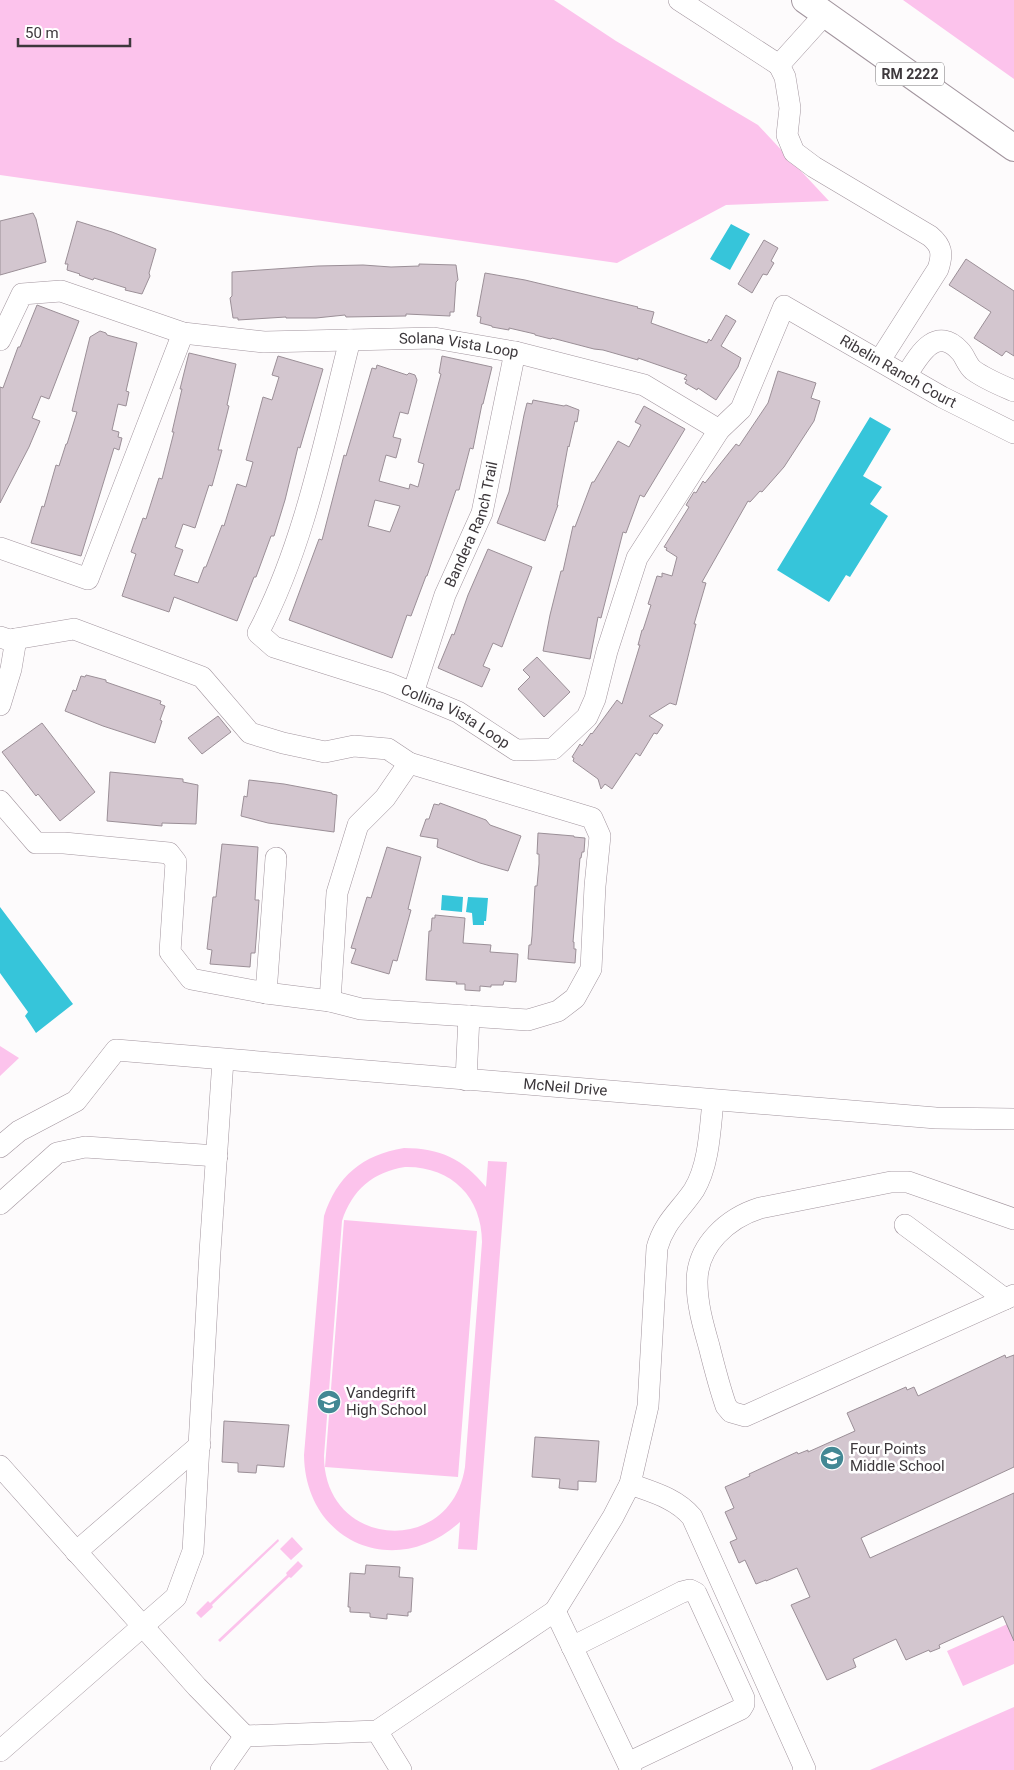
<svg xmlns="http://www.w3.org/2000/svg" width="1014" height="1770" viewBox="0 0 1014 1770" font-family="Roboto,sans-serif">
<rect width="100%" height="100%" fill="#fdfbfc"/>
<path fill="#fcc3ec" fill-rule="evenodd" d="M0,0H554L616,41L758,125L829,201L726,205L617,263L0,175Z
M903,0H1014V79Z
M0,1046L19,1058L0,1076Z
M404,1148C440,1148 463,1159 486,1187L488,1161L507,1162L477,1550L458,1549L460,1522C395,1581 305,1542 304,1455L324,1216C337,1176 362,1155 404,1148ZM405,1167C451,1166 482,1197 482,1242L465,1467C451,1558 324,1549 324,1456L342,1221C352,1190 373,1172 405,1167Z
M344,1220L477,1231L458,1477L325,1467Z
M292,1537L303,1549L291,1560L280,1549Z
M278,1539L279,1541L212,1605L213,1607L201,1618L196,1613L208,1601L210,1603Z
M298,1561L303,1566L291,1578L289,1577L220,1642L218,1640L287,1575L286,1573Z
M1012,1622L1014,1627V1664L963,1686L947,1651Z
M1014,1707V1770H870Z"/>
<path fill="#36c5da" d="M731,224L750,234L730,270L710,259Z
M870,417L891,429L863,476L882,487L870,504L888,516L850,577L846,575L829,602L777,570Z
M442,895L463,897L462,912L441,910Z
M468,897L488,898L486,921H484V925H473L472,913L466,912Z
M0,907L73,1004L36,1033L25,1016L28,1012L0,973Z"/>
<path fill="#d3c6cf" stroke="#9b8f97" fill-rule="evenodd" d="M33,213L36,219L46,262L0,275V221Z
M77,221L112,232L156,249L149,273L150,276L142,294L125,290L126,288L94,278L93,280L79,275L80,274L67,270L68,264H65Z
M764,240L778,248L771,261L774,263L767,275L763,274L752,293L738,284Z
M966,259L1014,291V356L1006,351L1002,356L974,338L991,312L949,285Z
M419,264L456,265L458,280L456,282L454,312H450V316L406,314V316L346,317L345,315L316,318H286V317L238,320V318H233L230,298L232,296V272L318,266L363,265L391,267L419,266Z
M485,273L525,280L638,307L637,308L654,312L651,323L707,343L709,339L711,341L726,315L736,321L721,346L741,358L738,367L716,400L698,388L697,390L685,383L687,380L684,379L687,375L638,358V360L603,350L594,349L552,338L551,339L535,335V334L509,328V330L492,327V326L480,323L481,317L477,316Z
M37,305L79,321L49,399L41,396L32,418L40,421L29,447L0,503V387L3,388L18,347H20Z
M100,331L106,333L107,335L137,343L126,391L129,392L126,406L118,404L112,430L119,432L118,437L122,438L119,450L114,448L81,556L31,543L42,506L44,507L56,465L59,466L66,444H67L77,412L72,411L90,337Z
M189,353L236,364L227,405L229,406L218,450H222L212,486L209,485L195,528L183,524L175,547L183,550L174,575L198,583L204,567H206L222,525L224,526L237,484L246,487L253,462L246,460L263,397L272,400L279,377L272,375L278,356L323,369L300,448L298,447L285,500L274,536H271L256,577H254L237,621L174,597L169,612L122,596L136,554L131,552L143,518L146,519L159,478L162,479L174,432H172L182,389H180Z
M442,356L492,367L483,404H482L473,449L470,448L459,490H456L427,576H426L411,616L407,615L392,658L289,620L319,539L322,540L344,455L346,456L372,368L376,369L377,365L407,375L409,373L415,375L417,380L408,414L400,412L393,437L401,439L396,458L386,455L379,481L409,489L410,484L418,487L424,464L418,462L441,374L439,373ZM375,500L400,506L390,532L368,526Z
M778,371L816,383L811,398L820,401L814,421L784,467L762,492L760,491L750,502L748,501L702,582L706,583L694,624H696L676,705L670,703L649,716L663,725L657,734L654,733L640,756L636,753L612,789L605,784L601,789L598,779L573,761L574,758L572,757L580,744L582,746L591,733L592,734L617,700L622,704L640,645H638L642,630H643L651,605L648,604L657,576L662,577V573L672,576L677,557L666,550L667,548L664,547L689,507L686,505L694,492L696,493L703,481L705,483L736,444L739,446L768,403Z
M533,400L564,406L566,405L579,410L577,422L575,421L569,447L568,446L557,505H558L545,541L497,523L509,492L524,415L527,403L532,404Z
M644,406L685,429L644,497L640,495L626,533L623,532L601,618L598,617L590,659L543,651L550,615L561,571H563L573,526L575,527L592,482H594L618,441L629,447L641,425L635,422Z
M488,549L532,567L502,647L493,643L483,666L490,669L482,687L438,668L452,634L454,635L468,595Z
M537,657L570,692L544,717L518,689L530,677L523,670Z
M86,675L106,680V682L161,701L160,704L165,706L160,720L162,721L155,743L103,726L65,711L73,690L76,691L81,676L85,677Z
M218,716L231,732L202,754L188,738Z
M42,723L95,792L60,821L38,794L36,796L2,752Z
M110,772L183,779V782L198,785L196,824L162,823V826L107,821Z
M249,780L284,784L332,793V794L337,795L334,832L268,823L241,816L244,796L247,797Z
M440,803L486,820L490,825L521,836L508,871L480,863L437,847L438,839L420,836L426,819H429L434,804L439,805Z
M538,833L574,836V837L585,838L584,852H582L581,858H580L573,942H574V949H576L575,963L528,959L529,945H531L532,936L535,886H537L539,864V854H537Z
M222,844L258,847L255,900H259L257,928L255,953H251L250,967L210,964L212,950L207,949L213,897H216Z
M387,847L421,857L408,909L411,910L397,961L393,960L389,974L351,963L356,949L351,948L367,897L371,898Z
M435,915L465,918L463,943L491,945L490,952L518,954L516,982L504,981L503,985H491V987L480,986V991L465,990V984H456L457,982L426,980L429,931H431L432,918H435Z
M1005,1355L1006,1358L1014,1355V1467L861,1538L870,1558L1014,1493V1641L1003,1616L939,1645L940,1648L930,1652L929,1650L906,1660L896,1639L853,1659L856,1667L827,1680L791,1605L810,1597L797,1568L766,1581V1580L756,1584L745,1560L739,1563L730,1542L737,1539L725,1512L734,1508L725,1487L750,1476L749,1474L797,1452L798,1454L808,1450V1452L855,1431L847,1413L906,1387L907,1390L914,1387L918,1396Z
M224,1421L289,1425L284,1467L257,1465L256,1473L238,1472V1463L222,1462Z
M535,1437L599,1441L596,1482L578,1481V1490L559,1488L560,1479L532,1477Z
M366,1565L400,1567L399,1577L413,1578L411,1612H408V1616L387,1614V1619L370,1617V1613L350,1612V1607H348L350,1573L365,1574Z"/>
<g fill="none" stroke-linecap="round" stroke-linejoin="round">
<g stroke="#a2959e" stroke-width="22">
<g id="minor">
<path d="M679,0L779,65L825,14"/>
<path d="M779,65L785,77L790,108L787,135L794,152L814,167L930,236C942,246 943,254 938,269L880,360"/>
<path id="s1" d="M0,340L22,294L61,291L183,333L264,342L434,338L515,352L644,385L719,430"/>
<path id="s2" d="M350,340C325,437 305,544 258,633L274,647L388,683L458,712L516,750L553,749L587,717L595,699L607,651L637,558L719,430L741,409L784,306L942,397L1014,433"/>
<path d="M906,376C918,357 935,324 960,351C965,356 967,365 973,370C985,379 1000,385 1014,391"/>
<path d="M0,548L88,579L183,333"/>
<path d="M0,637L9,640L74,629L202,677L250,733L283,743L325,752L354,746L388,749L409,763L385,798L358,825L337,893L330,1001"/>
<path id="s3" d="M413,693L445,595L482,513L515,352"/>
<path d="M0,705L11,669L16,639"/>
<path d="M0,801L36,843H64L169,853L176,862L170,952L191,979L266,993L330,1001L361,1009L528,1020L558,1011L575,998L591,969L595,886L600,836L592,818L409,763"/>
<path d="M266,993L276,858"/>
<path d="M466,1080L469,1016"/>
<path id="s4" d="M0,1147L19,1131L76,1101L116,1050L936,1118L1014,1119"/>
<path d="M0,1204L57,1153L85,1147L217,1156"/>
<path d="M1014,1219L908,1182H891L760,1208C728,1218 697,1245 697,1282C697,1304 703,1325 709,1346C714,1366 719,1386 726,1406L731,1412L745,1416L1014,1295"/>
<path d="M905,1225L1005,1299"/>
<path d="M0,1466L197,1687L245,1736L377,1731L555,1611L613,1517L630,1484L648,1406L657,1248C664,1222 680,1211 694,1190C709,1165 710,1130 713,1101"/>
<path d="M630,1484C652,1492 676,1498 692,1517L805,1769L803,1770"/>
<path d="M76,1552L200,1445"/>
<path d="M555,1611L631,1770"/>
<path d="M572,1647L682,1592L690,1590L696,1593L744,1698V1704L741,1709L628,1763"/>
<path d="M377,1731L401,1770"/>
<path d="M0,1751L176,1597L193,1551L210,1252L223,1060"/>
<path d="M221,1770L245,1736"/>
</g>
</g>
<g stroke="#a2959e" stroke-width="28">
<path id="major" d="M805,0L1014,148"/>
</g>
<use href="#minor" stroke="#fff" stroke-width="21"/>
<use href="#major" stroke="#fff" stroke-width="26"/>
</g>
<defs>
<g id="school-disc" transform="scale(1.25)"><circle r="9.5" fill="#438894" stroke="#fff"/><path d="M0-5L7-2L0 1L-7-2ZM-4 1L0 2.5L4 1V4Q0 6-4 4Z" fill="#fff"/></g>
</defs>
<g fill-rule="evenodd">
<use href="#school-disc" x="329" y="1402"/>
<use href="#school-disc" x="832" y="1458"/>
</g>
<g text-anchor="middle" stroke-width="5" stroke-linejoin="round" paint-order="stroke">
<rect fill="#fff" stroke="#777476" stroke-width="1" x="876" y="62.5" width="68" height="23" rx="4"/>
<g font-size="14" font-weight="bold" fill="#3d383c">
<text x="910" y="79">RM 2222</text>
</g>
<g font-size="15" fill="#3d383c" stroke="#fff">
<text dy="5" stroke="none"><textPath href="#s1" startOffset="496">Solana Vista Loop</textPath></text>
<text dy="5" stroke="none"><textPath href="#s2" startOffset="1270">Ribelin Ranch Court</textPath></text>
<text dy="5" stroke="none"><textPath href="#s3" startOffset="179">Bandera Ranch Trail</textPath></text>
<text dy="5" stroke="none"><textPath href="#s2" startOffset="524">Collina Vista Loop</textPath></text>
<text dy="5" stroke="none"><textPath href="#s4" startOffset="605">McNeil Drive</textPath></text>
</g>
<g font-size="15" fill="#3d383c" stroke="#fff" text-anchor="start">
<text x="346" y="1398">Vandegrift<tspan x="346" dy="17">High School</tspan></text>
<text x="850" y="1454">Four Points<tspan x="850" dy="17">Middle School</tspan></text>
</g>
</g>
<path d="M18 38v8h112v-8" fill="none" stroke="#3d383c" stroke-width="2.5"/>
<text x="25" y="38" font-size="15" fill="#3d383c" stroke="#ffffff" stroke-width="4" paint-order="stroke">50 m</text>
</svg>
